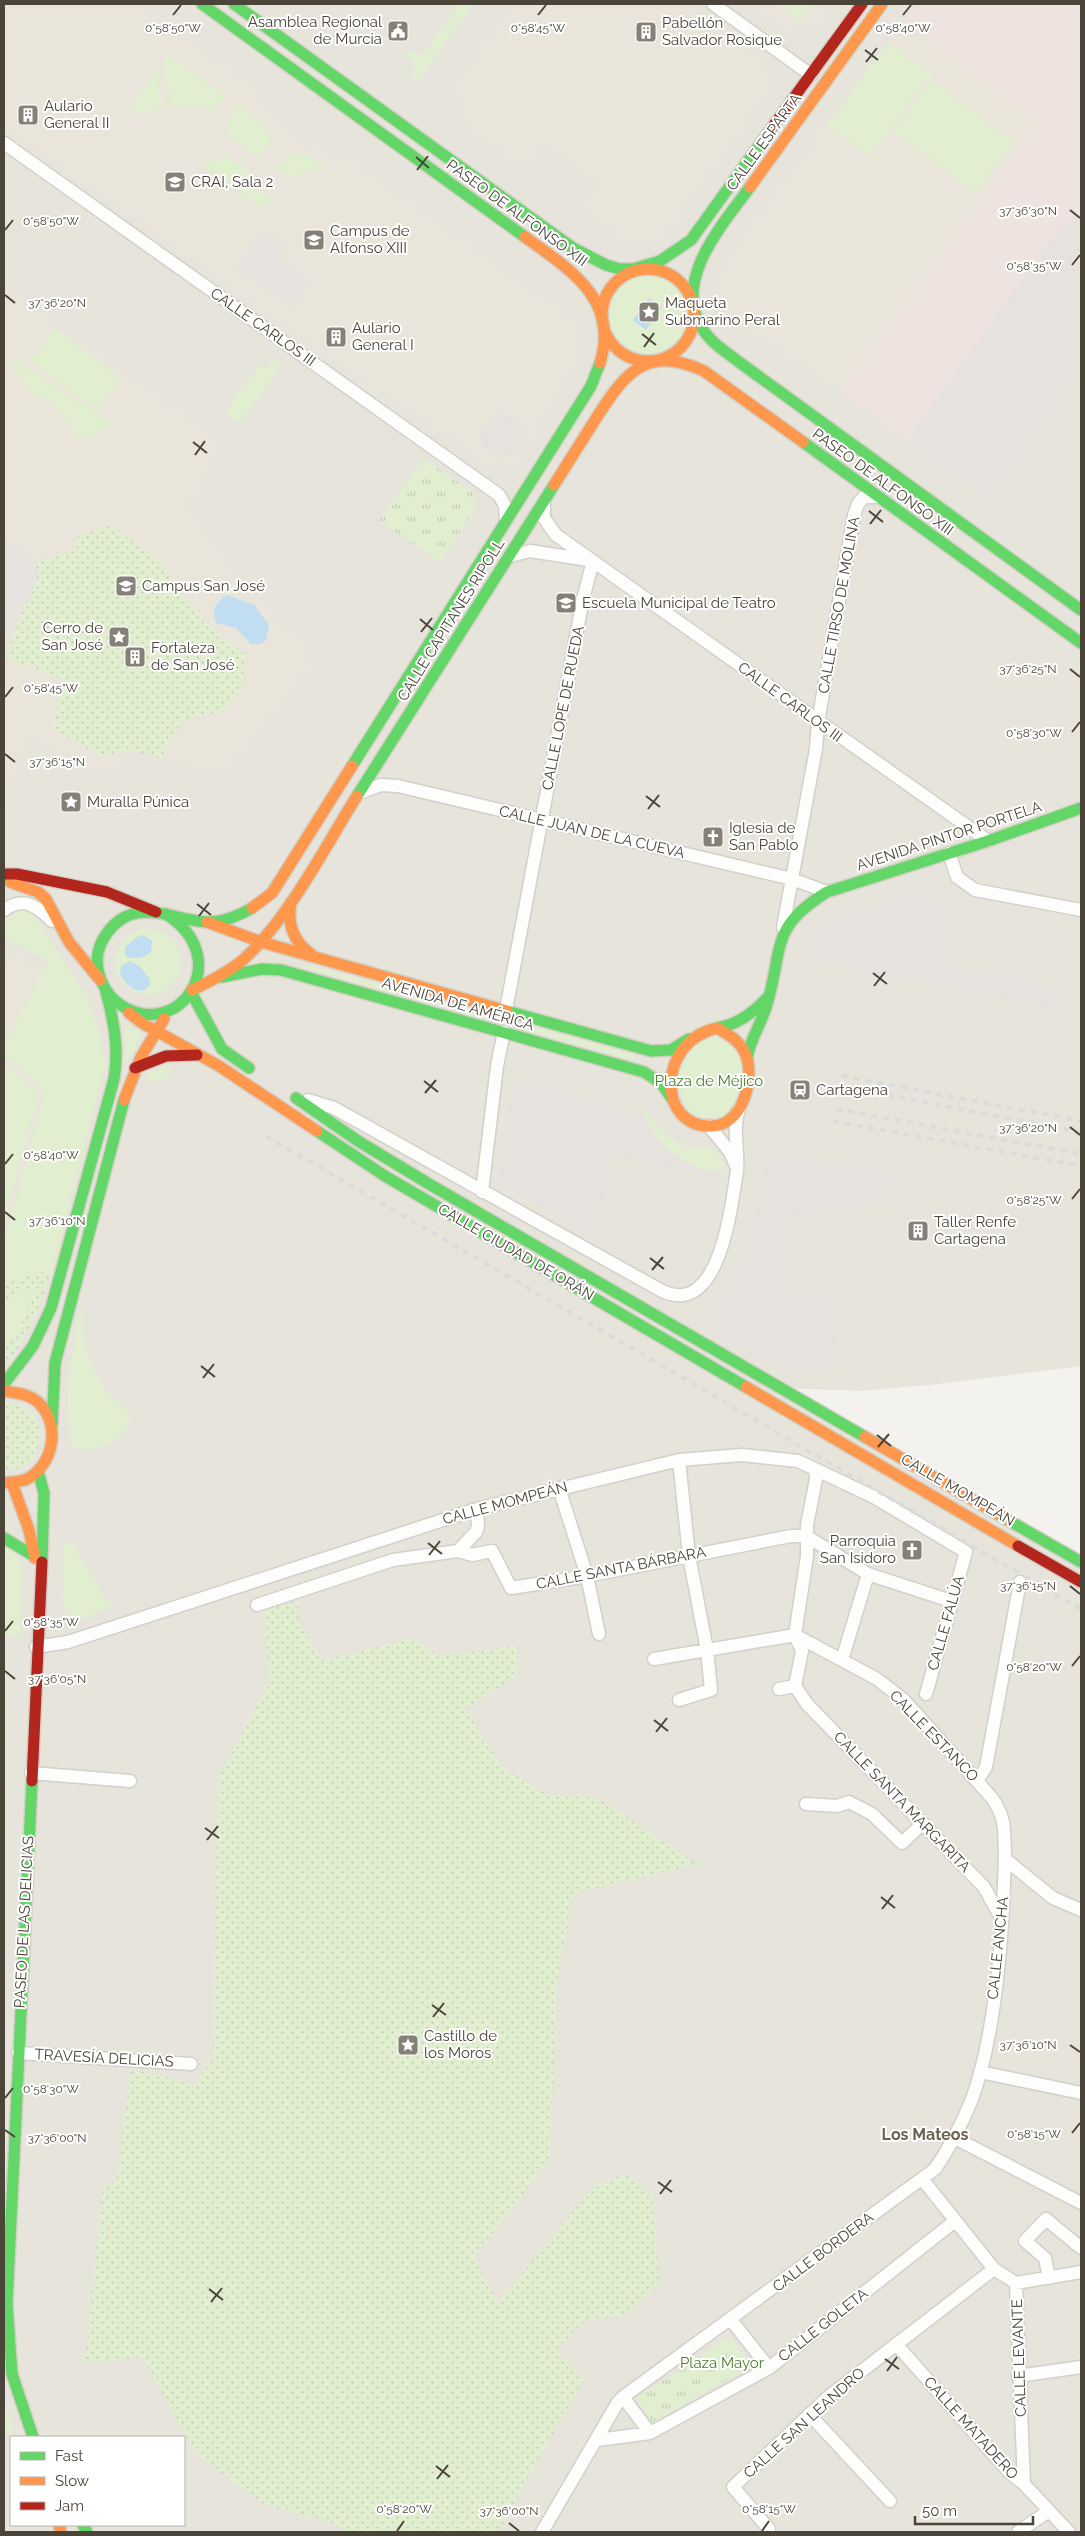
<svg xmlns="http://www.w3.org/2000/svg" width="1085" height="2536" viewBox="0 0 1085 2536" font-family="Raleway,sans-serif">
<defs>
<pattern id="grass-dots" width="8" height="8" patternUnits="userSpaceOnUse" patternTransform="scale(1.25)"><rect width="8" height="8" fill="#e1eecf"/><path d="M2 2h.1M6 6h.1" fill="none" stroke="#c3cdb2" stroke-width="1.8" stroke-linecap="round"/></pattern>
<pattern id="park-tufts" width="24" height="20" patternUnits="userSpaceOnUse" patternTransform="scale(1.25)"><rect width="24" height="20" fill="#e1eecf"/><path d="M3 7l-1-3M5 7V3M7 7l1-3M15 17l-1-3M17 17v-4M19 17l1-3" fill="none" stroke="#c3cdb2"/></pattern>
</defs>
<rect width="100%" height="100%" fill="#f4f2ee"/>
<path fill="#e7e4dc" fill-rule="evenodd" d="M4,4H1081V1366L939,1384L861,1391L783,1388L1081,1562V2532H4ZM11,2437H184V2525H11Z"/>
<path fill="#eae5da" d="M4,4H136L256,90L268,114L288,135L305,147L345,158L576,324L582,354L510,468L491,470L471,456L473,452L414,410L410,413L4,125Z
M515,4H683L764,63L769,89L659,240L633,243L583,208L600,183L544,142L526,167L461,120L456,86Z
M750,4H830L813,27L788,31Z
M903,21L1039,122L841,392L723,307L718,275Z
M4,290L222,444L183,511L312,661L222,773L131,750L102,772L29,736L4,808Z
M12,954L43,971L4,1046V969Z
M4,1057L45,1090L4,1244Z"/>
<path fill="#eee3df" d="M916,4H1081V370L988,499L841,392L1039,123L903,21Z"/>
<path fill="url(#grass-dots)" d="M110,525L160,562L184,597L214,630L246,655L242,686L224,710L182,721L161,758L131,750L101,756L54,730L62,679L7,659L38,561L76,550L77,537Z
M42,1272L51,1275C39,1309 25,1340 4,1369V1283Z
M4,1403C53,1399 51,1475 4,1469Z
M298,1601L299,1624L323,1661L413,1638L438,1656L518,1646L516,1676L465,1709L502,1766L546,1794L599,1798L697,1864L574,1894L557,1981L550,2159L474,2257L498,2302L594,2186L627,2174L653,2196L660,2283L623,2316L585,2320L556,2350L583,2380L498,2532H417L392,2530L390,2532H347L330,2522L265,2505L196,2454L142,2357L85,2363L103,2186L116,2182L131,2071L151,2073L194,2084L213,2060L219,1775L269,1684L264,1610Z"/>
<path fill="url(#park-tufts)" d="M424,458L473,493L475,508L440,563L379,521Z
M730,2337L752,2365L652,2423L636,2398Z"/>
<path fill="#e1eecf" d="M459,4H473L417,83L412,79L415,69L407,52L409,49L421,57Z
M777,4H813L800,21Z
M888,42L931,74L870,157L827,125Z
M168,55L225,96L215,110L192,105L171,107L164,61Z
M157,70L163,108L138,114L130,108Z
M931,80L1014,142L976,193L893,131Z
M238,105L265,124L272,140L259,158L230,137L228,120Z
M288,153L307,155L325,168L287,178L276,169Z
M227,156L249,171L244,178L272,198L264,210L200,164Z
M658,269L672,275L684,286L693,324L685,343L670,355L634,359L613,345C609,324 595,292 620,278C630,272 646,272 658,269Z
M55,328L121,378L97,411L30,361Z
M273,358L282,364L240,423L225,412L259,364L266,369Z
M16,360L112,424L87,439L77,438L62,412L42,396L37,399L11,365Z
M26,910L36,918L88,999L98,1030L106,1064L51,1275L42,1272L4,1283V1244L45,1090L4,1057V1046L48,961L4,938V920L16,912Z
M115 962a33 33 0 1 1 66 0a33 33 0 1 1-66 0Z
M303,963L634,1055L633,1060L301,967Z
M125,1023L143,1033L126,1063L125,1062Z
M707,1029L747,1058L734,1114L689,1120L673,1067Z
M4,1064L39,1092L4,1224Z
M172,1065C173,1077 158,1086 148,1079L147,1073Z
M643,1111L648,1112C661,1130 682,1155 706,1147C717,1150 722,1158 725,1168C702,1179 669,1153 656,1135C651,1128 648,1119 643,1111Z
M37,1288L20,1327L4,1350V1310L18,1292Z
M83,1303C79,1338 88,1369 111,1396C117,1402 128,1407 130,1415C135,1438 88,1458 72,1446C64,1408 69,1370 76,1333C77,1323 78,1311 83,1303Z
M64,1542L73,1544L104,1597L114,1605L78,1620L65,1611L63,1601Z
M4,1546L16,1554L23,1570L20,1637L4,1636Z
M4,2399L14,2431L4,2436V2398Z"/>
<path fill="#e6e3df" d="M1078,217L1081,220V370L988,499L907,440L1060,227Z
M264,229L287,245L278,258L311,282L292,308L237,268Z
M498,410L529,431L513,458L505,453L500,459L477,442Z
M4,541L28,551L26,563L39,570L28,605L19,604L9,634L4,632Z
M913,897L950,903L940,962L1057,985L1052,1007L802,960L818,936L836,920L860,909L885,901Z
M510,1079L642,1115L653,1135L668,1152L687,1165L713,1175L710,1189L690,1184L693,1171L608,1154L603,1187L607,1190L599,1238L497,1182Z
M791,1154L893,1174L888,1205L787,1215L796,1295L831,1293L842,1368L777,1371L716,1335L719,1329L710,1319L746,1249L766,1155L790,1160Z"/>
<path fill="#c0ddf1" d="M649,298L662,308L646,330L633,320Z
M227,595L254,605L269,625L266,640L260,644H251L236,628L216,623C211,609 215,603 227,595Z
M143,935L152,941L151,952C145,958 133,960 125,956V947L137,937Z
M130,961L139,966L150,979V985C140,999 127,985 120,975L121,966Z"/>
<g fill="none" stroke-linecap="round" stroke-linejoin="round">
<g stroke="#d2d0cb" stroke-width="15">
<path id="street" d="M713,4L811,75
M4,143L499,495L505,506L506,520
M544,504V518L556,535L988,841
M510,556L530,551L588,560
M362,792L381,785L398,786L792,879L827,892
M949,853L957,877L975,890L1081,910
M4,910C24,896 37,906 52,921
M783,927L816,749L818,722L854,515L858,504L864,497H877
M506,1010L583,599L593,561
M308,1100L334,1108L662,1291C720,1318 731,1207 737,1171C739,1150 732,1129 739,1109
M709,1126L730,1152L736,1166
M482,1192L497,1066L504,1032
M679,1460L689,1556L707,1650L711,1690L679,1700
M559,1488L587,1576L599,1634
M458,1551L472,1555L492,1551L511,1588L587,1576L791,1536H806L868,1574L951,1601
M257,1605L393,1560L458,1551L476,1532L478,1526L477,1509
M36,1647L68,1642L477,1509L679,1460L742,1455L798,1461L874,1497L966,1552L926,1694
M654,1659L795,1635
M842,1660L868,1574
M795,1686L807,1704L984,1887L1001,1918
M795,1686L802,1651L795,1635L807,1556V1525L816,1479L815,1471
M779,1689L795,1686
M31,1773L130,1781
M977,1781L986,1767L1020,1582
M806,1804L837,1806L849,1802L872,1814L902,1843L923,1823
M1005,1859L1053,1898L1081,1910
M18,2053L191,2064
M980,2072L1081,2093
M955,2138L1081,2203
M923,2180L994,2269L1016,2283L1024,2484
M1049,2278L1045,2258L1025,2241L1046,2219L1081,2248
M1016,2283L1081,2272
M731,2320L769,2368
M896,2344L1009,2472L1024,2484L1069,2532
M1018,2376L1081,2367
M623,2397L650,2433
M809,2414L890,2501
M598,2440L650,2433L769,2368L955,2221
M769,2529L733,2487L828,2397L994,2269
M542,2532L618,2402L623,2397L935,2169C950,2147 962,2124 972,2099C994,2039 1002,1947 1004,1882C1005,1863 1006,1841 1003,1822C1001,1813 997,1805 992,1798L904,1700L877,1679L795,1635
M1018,2532L1049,2511"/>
</g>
<g stroke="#d3cfc5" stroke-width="14">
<path id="fast" d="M202,4L525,237
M234,4L573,248L606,265L620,269H634L660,261L691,240L771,129
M750,187C723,224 672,280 702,328C710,342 726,352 739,362L1081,610
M803,442L1081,643
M352,766L591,386L600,363
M357,796L554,485
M166,914C237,959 178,1044 119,1004C108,996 100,982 98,969C94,950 105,931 120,920C147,901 180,922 209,922C224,922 238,916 252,908
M222,977L262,969L281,970L644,1072L661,1083L673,1100
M191,992L222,1049L249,1068
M507,1011L651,1051L671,1050L689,1039
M717,1028C737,1025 752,1014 766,999
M747,1058C750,1039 762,1023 767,1004C784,947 769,928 827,892L988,841L1081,808
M296,1098L358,1141L429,1184L865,1437
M317,1131L385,1176L746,1387
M4,1384L33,1346L51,1308L114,1079C119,1049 114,1021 106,992
M52,1425L55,1363L124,1100
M38,1471L44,1493L42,1562
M1006,1519L1081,1562
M4,1538L34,1556
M32,1781L7,2304L12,2374L33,2437
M83,2525L87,2532"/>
</g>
<g stroke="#d3cfc5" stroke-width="14">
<path id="slow" d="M750,187L882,4
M525,237C569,269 620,299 600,363
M602 315a46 46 0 1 1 92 0a46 46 0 1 1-92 0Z
M554,485C568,463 581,442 595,420C625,373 646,344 704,371L803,442
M10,882L38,892L46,899L69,942L100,980
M291,902C287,925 293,941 312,955
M252,908L272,893L352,766
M207,922L261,942L507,1011
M192,990C211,981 229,972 244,959C290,917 324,848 357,796
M129,1013L142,1023L219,1066L317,1131
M717,1028C729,1035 739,1040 745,1053C756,1076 743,1126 712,1126C656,1128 657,1041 717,1028Z
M124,1100L141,1057L164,1019
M746,1387L1018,1546
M4,1391C17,1393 30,1394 40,1404C61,1427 53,1465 27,1479C21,1482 11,1482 4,1483
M865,1437L1006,1519
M12,1483L29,1530L35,1558
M59,2525L61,2532"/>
</g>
<g stroke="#d3cfc5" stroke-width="14">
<path id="jam" d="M771,129L862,4
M4,874H17L107,892L156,912
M135,1068L166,1056L197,1055
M1018,1546L1081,1582
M32,1781L42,1562"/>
</g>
<use href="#street" stroke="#fdfdfc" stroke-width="12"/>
<use href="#fast" stroke="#63d668" stroke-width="11"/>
<use href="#slow" stroke="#ff974d" stroke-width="11"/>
<use href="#jam" stroke="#b3261e" stroke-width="11"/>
<path stroke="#dbdbda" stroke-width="4" stroke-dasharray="6 6" stroke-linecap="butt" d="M842,1076L1081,1121
M840,1086L1081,1132
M836,1109L1081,1154
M833,1121L1081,1166
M266,1136L1081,1609"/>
</g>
<path fill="none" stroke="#4b4439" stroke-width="2" d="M173,15L181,5M538,15L546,5M903,15L911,5M865,50L878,60M866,62L877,48M416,157L429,168M417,170L428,156M1070,210L1080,218M5,230L13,220M1072,265L1080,255M5,295L15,303M642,334L656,345M644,347L654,333M193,442L207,453M195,455L205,441M869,511L883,522M870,524L881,510M420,619L433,630M421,632L432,618M1070,669L1080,677M5,697L13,687M1072,732L1080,722M5,754L15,762M646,796L660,807M648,809L659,795M197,904L211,915M199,916L209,903M873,973L887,984M874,986L885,972M424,1081L438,1092M425,1093L436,1080M1070,1127L1080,1135M5,1164L13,1154M1072,1199L1080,1189M5,1212L15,1220M650,1258L664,1269M652,1270L663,1257M201,1366L215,1377M203,1378L214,1364M877,1435L891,1446M878,1447L889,1434M428,1543L442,1554M429,1555L440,1541M1070,1586L1080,1594M5,1631L13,1621M1072,1666L1080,1656M5,1671L15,1679M654,1720L668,1731M656,1732L667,1718M205,1828L219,1838M207,1840L218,1826M881,1897L895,1908M882,1909L893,1895M432,2005L446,2015M433,2017L444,2003M1070,2045L1080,2052M5,2098L13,2088M5,2130L15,2137M1072,2133L1080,2123M658,2182L672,2192M660,2194L671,2180M209,2289L223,2300M211,2302L222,2288M885,2359L899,2369M887,2371L897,2357M436,2466L450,2477M437,2479L448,2465M509,2523L519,2531M397,2531L404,2521M762,2531L769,2521"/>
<defs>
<g id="civic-square" transform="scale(1.125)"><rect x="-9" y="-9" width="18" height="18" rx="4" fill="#868178" stroke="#fff"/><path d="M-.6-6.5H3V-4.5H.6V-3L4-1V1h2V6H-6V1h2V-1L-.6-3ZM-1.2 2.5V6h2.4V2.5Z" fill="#fff"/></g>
<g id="building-square" transform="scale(1.125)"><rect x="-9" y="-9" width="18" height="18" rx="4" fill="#868178" stroke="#fff"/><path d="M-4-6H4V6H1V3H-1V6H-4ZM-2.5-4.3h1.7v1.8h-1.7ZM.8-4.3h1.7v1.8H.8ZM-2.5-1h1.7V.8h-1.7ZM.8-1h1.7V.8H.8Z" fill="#fff"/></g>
<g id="university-square" transform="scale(1.125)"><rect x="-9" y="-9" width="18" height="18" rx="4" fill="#868178" stroke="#fff"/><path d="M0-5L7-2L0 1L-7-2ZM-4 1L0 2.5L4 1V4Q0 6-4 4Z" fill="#fff"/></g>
<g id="sight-square" transform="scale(1.125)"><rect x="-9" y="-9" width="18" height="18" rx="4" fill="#868178" stroke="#fff"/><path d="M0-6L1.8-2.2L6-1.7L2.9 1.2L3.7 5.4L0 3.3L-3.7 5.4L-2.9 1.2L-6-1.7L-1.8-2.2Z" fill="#fff"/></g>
<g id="school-square" transform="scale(1.125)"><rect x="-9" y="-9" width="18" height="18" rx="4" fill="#868178" stroke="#fff"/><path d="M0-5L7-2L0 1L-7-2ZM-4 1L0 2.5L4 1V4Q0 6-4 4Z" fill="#fff"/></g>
<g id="church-square" transform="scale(1.125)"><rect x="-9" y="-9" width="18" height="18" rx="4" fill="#868178" stroke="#fff"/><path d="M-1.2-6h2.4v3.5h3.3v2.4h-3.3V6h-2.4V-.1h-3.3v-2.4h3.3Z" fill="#fff"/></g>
<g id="station-square" transform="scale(1.125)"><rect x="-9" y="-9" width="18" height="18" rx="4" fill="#868178" stroke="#fff"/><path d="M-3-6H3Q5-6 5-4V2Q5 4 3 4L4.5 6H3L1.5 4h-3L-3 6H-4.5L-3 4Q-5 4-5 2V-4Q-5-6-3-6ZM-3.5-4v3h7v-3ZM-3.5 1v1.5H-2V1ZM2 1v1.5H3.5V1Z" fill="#fff"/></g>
</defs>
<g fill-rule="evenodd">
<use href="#civic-square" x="398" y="31"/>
<use href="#building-square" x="646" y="32"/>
<use href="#building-square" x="28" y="115"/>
<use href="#university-square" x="175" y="182"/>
<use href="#university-square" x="314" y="240"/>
<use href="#sight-square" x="649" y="312"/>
<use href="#building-square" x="336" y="337"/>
<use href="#university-square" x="126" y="586"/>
<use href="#school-square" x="566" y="603"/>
<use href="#sight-square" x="119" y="637"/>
<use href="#building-square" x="135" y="657"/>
<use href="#sight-square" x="71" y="802"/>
<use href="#church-square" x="713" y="837"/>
<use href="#station-square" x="800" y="1090"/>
<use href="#building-square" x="918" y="1231"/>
<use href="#church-square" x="912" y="1550"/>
<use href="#sight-square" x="408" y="2045"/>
</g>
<g text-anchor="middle" stroke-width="4" stroke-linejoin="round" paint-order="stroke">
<g font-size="15" fill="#4b4439" stroke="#fff" text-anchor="start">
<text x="382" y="27" text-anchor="end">Asamblea Regional<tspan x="382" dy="17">de Murcia</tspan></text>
<text x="662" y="28">Pabellón<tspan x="662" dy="17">Salvador Rosique</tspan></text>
<text x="44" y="111">Aulario<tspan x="44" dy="17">General II</tspan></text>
<text x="191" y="187">CRAI, Sala 2</text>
<text x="330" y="236">Campus de<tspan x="330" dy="17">Alfonso XIII</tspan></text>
<text x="665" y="308">Maqueta<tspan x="665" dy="17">Submarino Peral</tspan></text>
<text x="352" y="333">Aulario<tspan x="352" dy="17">General I</tspan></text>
<text x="142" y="591">Campus San José</text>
<text x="582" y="608">Escuela Municipal de Teatro</text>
<text x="103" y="633" text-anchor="end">Cerro de<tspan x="103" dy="17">San José</tspan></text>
<text x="151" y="653">Fortaleza<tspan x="151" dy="17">de San José</tspan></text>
<text x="87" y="807">Muralla Púnica</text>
<text x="729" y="833">Iglesia de<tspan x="729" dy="17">San Pablo</tspan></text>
<text x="816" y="1095">Cartagena</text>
<text x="934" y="1227">Taller Renfe<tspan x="934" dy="17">Cartagena</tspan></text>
<text x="896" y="1546" text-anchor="end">Parroquia<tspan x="896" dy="17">San Isidoro</tspan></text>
<text x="424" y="2041">Castillo de<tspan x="424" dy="17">los Moros</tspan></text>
</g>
<g font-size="15" fill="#4b4439" stroke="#fff">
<text transform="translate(764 142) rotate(-54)" y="5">CALLE ESPARTA</text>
<text transform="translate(517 213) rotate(36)" y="5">PASEO DE ALFONSO XIII</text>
<text transform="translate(263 327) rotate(35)" y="5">CALLE CARLOS III</text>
<text transform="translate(883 482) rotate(36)" y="5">PASEO DE ALFONSO XIII</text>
<text transform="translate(839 605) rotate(-80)" y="5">CALLE TIRSO DE MOLINA</text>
<text transform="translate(451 620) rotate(-58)" y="5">CALLE CAPITANES RIPOLL</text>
<text transform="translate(790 702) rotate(36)" y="5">CALLE CARLOS III</text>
<text transform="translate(563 708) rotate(-79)" y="5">CALLE LOPE DE RUEDA</text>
<text transform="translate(592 832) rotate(13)" y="5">CALLE JUAN DE LA CUEVA</text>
<text transform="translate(949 836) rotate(-18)" y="5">AVENIDA PINTOR PORTELA</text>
<text transform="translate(458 1004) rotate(16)" y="5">AVENIDA DE AMÉRICA</text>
<text transform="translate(516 1252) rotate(30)" y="5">CALLE CIUDAD DE ORÁN</text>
<text transform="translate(958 1490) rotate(30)" y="5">CALLE MOMPEÁN</text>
<text transform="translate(505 1503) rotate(-15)" y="5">CALLE MOMPEÁN</text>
<text transform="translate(621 1568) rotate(-11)" y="5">CALLE SANTA BÁRBARA</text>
<text transform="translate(946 1623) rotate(-74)" y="5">CALLE FALÚA</text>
<text transform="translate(934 1736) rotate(46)" y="5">CALLE ESTANCO</text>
<text transform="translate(902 1802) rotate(46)" y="5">CALLE SANTA MARGARITA</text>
<text transform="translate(24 1922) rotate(-87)" y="5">PASEO DE LAS DELICIAS</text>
<text transform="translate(998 1948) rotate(-84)" y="5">CALLE ANCHA</text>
<text transform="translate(104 2058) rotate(3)" y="5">TRAVESÍA DELICIAS</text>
<text transform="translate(823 2252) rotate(-37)" y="5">CALLE BORDERA</text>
<text transform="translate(823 2325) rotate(-38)" y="5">CALLE GOLETA</text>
<text transform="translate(1019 2358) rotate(-92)" y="5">CALLE LEVANTE</text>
<text transform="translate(804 2423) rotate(-42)" y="5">CALLE SAN LEANDRO</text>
<text transform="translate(971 2428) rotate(48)" y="5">CALLE MATADERO</text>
</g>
<g font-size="15" fill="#4a7f2a" stroke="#fff">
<text x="709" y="1086">Plaza de Méjico</text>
<text x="722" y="2368">Plaza Mayor</text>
</g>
<g font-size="16" font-weight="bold" fill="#6e6250" stroke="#fff">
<text x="925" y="2140">Los Mateos</text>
</g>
</g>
<g font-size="12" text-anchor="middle" fill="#4b4439" stroke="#fff" stroke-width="4" stroke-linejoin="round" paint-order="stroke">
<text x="173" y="32">0°58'50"W</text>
<text x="538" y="32">0°58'45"W</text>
<text x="903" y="32">0°58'40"W</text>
<text x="1028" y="215">37°36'30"N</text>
<text x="51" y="225">0°58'50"W</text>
<text x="1034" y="270">0°58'35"W</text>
<text x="57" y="307">37°36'20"N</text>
<text x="1028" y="673">37°36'25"N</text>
<text x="51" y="692">0°58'45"W</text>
<text x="1034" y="737">0°58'30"W</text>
<text x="57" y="766">37°36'15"N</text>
<text x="1028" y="1132">37°36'20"N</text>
<text x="51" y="1159">0°58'40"W</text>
<text x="1034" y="1204">0°58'25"W</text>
<text x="57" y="1225">37°36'10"N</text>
<text x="1028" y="1590">37°36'15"N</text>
<text x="51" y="1626">0°58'35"W</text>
<text x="1034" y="1671">0°58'20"W</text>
<text x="57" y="1683">37°36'05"N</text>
<text x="1028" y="2049">37°36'10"N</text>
<text x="51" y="2093">0°58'30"W</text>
<text x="1034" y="2138">0°58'15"W</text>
<text x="57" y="2142">37°36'00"N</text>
<text x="404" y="2513">0°58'20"W</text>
<text x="769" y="2513">0°58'15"W</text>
<text x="509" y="2515">37°36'00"N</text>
</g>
<rect width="1085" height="2536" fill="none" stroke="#4b4439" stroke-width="10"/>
<rect x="10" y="2436" width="175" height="90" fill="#ffffff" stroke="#b7b4b0"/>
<rect x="20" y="2452" width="25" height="8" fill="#63d668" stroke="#b7b4b0"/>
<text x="55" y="2461" font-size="15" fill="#4b4439">Fast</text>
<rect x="20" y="2477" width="25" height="8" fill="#ff974d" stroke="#b7b4b0"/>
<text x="55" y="2486" font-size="15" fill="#4b4439">Slow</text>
<rect x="20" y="2502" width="25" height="8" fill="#b3261e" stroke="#b7b4b0"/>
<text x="55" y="2511" font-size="15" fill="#4b4439">Jam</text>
<path d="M915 2516v8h118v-8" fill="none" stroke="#4b4439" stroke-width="2.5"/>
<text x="922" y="2516" font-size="15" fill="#4b4439" stroke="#ffffff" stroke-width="4" paint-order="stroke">50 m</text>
</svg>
